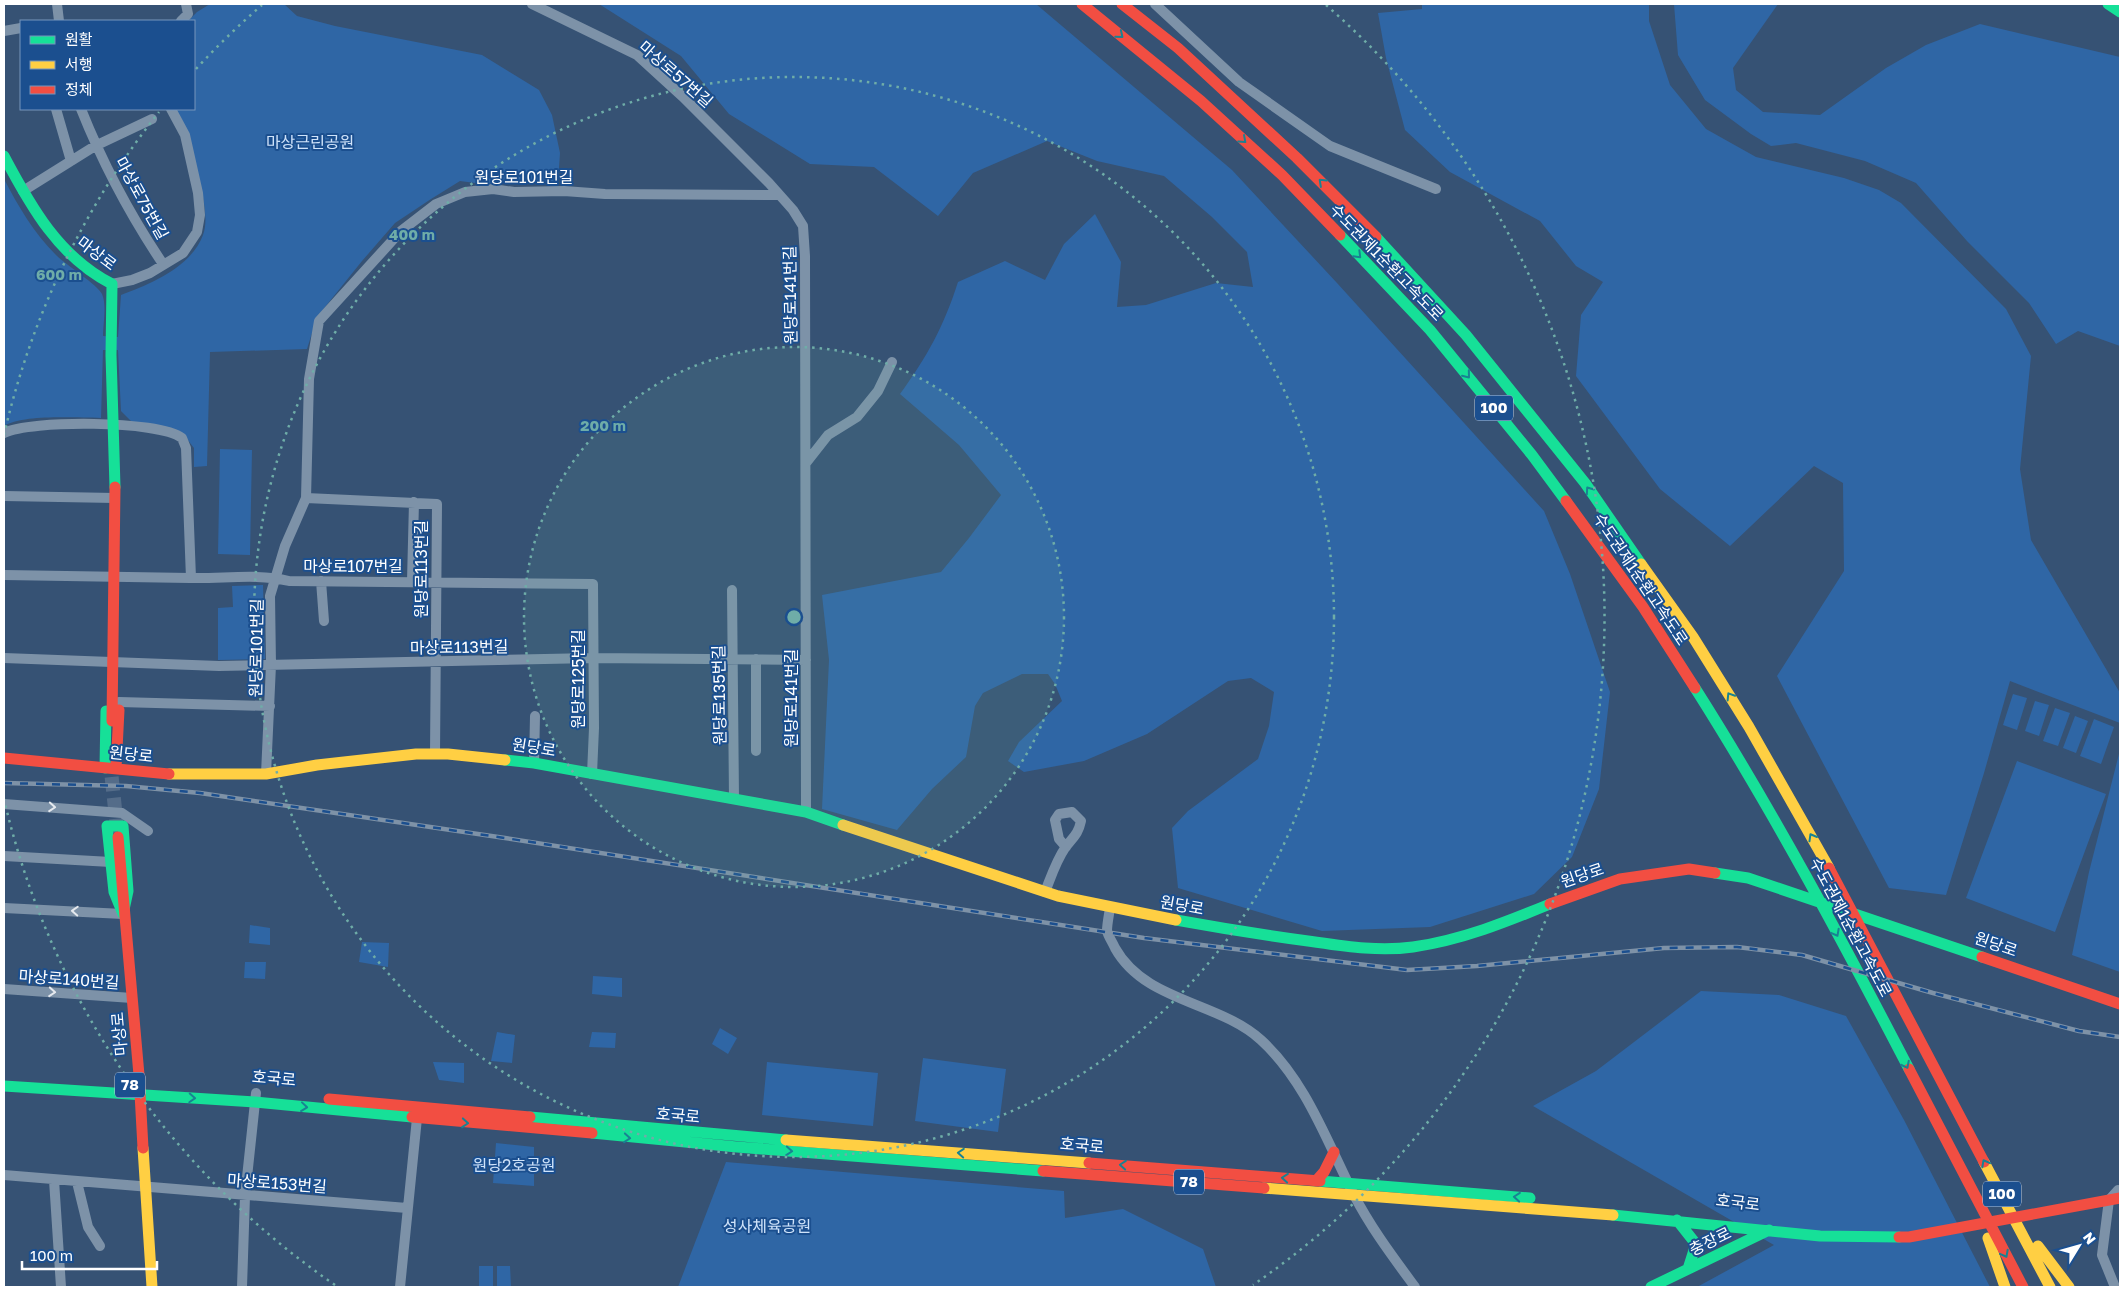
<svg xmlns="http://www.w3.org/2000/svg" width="2124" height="1291" viewBox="0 0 2124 1291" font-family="'Golos Text','Noto Sans KR',sans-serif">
<rect width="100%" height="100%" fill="#365274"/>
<path fill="#2f66a5" d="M210,4H284L297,16L335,26L482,55L539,90L552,115L560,153L558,183L538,181L483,184L460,181L431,199L395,223L362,261L317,317L307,349L210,352L207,466L194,467V448L187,439L133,423L121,411L118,350H103L101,418C76,418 24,414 4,426V179C18,206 34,233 56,255C66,265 98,285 102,294C107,305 103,324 103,336L118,337L121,295C151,284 191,267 203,235C214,207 185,138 176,109H194V21H188L197,12Z
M599,4H1036L1232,170L1337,283L1544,511L1570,574L1610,692L1599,789L1572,857L1534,894L1430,927L1322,931L1178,888L1172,828L1188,811L1258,759L1269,726L1274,692L1251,678L1228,681L1147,734L1084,761L1024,772L1008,761L1019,742L1062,701L1055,684L1048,674H1022L983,693L975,706L966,757L932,789L897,830L822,809L829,660L822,595L941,572L969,538L1001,495L959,445L900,394C927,357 944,326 958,282L1005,261L1045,280L1064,244L1095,214L1121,262L1117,307L1146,305L1216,283L1253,287L1247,252L1212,217L1164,176L1097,161L1047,141L973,173L938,216L874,167L810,164L729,114L681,56Z
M1422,4H1649V21L1670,85L1706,129L1756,157L1844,178L1879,190L1901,203L2006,309L2031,356L2020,469L2031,540L2120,693V723L2010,681L1984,773L1946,895L1889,888L1777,676L1844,571L1843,483L1814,466L1730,546L1660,489L1576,376L1581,315L1603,282L1576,266L1540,221L1450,172L1405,130L1386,58L1378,13L1422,9Z
M1674,4H1778L1733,68L1736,90L1763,112L1820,115L1886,68L1926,45L1980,24L2120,57V346L2078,331L2056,344L2029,303L1967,241L1916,183L1865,161L1796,143L1771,146L1751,134L1705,100L1678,55Z
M220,449L252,450L250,555L218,554Z
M263,585L265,659L218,660V608L233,607L232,586Z
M2013,694L2027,698L2017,730L2003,725Z
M2035,701L2049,705L2039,736L2025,731Z
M2055,708L2070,713L2058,746L2043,741Z
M2075,716L2088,721L2076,753L2063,748Z
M2094,719L2114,727L2101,764L2080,756Z
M2120,750V972L2072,955L2089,872Z
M2017,761L2106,794L2055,932L1966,898Z
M250,925L270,928V945L249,943Z
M362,942L389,943L388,967L359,962Z
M245,962H266L265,979L244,978Z
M593,976L622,978V997L592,994Z
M1701,991L1779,995L1846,1016L1904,1120L1990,1287H1697L1774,1245L1533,1106L1596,1071Z
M720,1028L737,1038L728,1054L712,1044Z
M497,1032L515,1035L512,1063L491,1061Z
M592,1032L616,1033L615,1048L589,1047Z
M923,1058L1006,1069L998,1132L915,1121Z
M433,1062L464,1063V1083L439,1080Z
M767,1062L878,1073L873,1126L762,1115Z
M496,1143L534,1147V1186L493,1183Z
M726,1162L1064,1191L1065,1218L1123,1209L1203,1249L1216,1287H678Z
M479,1266H493V1287L479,1286Z
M497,1266H510L511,1287H497Z"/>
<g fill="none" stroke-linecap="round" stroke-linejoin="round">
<path stroke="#546c89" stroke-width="14" stroke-dasharray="14 7" stroke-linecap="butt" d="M111,756V771L118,837"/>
<path stroke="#7d92a8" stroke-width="10" d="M57,4L59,21
M532,4L637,55L683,97L769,183L793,210L803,226L805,256L806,812
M1155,4L1239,82L1330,146L1436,189
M181,21L188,14L186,4
M4,31L21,28
M56,109L71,161
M81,109C103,164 130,215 163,264
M23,191L95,146L152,119
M112,284L132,280L150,273L183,253L197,232L200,215L198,193L185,135L171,109
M4,433C30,420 158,420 182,438L186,448L191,578
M806,463L828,435L857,417L878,391L892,362
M4,496L115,498
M306,498L437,504L435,754
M4,575C66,576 128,577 190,578C223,579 257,573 289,581L593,584L594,728L592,774
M321,581L324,621
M412,581L414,502
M732,590L734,799
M4,658L219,666L593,658L806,660
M119,702L270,706
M756,751V659
M534,763L535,716
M266,774L271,665L270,596L285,546L306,498L309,379L319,321L401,231L436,204L465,192L493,189L514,192L564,191L605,194L779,195
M4,804L122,813L148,831
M4,856L111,862
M1045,892C1051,877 1056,861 1065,848C1073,837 1078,835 1081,821L1072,812L1059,814L1055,820L1059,839L1066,847
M4,908L123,914
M1110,908C1109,915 1107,924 1107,931C1108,936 1113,943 1115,948C1145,1002 1218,1001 1261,1040C1306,1081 1327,1142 1354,1195C1371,1228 1393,1257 1415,1287
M4,989L132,998
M4,1175L407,1208
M54,1180L61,1287
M77,1182L88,1227L100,1246
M242,1287L245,1196L256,1093
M400,1287L417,1118
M2115,1287L2102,1255L2109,1200L2118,1190"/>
<path stroke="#16e098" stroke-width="11" d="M2108,4L2120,12
M4,156C31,207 59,257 112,284L111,355L115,487
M1340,235L1430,330L1532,455L1566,501
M1376,237L1466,335L1585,483L1641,564
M1695,688C1773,811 1842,940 1909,1069
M505,760L534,763L806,812L843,825
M105,768L106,711
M107,826H123L128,891L123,914L114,892Z
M1715,873L1748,878L1982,957
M1176,920C1220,928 1264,935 1308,941C1343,946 1378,952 1413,947C1462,940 1506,922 1550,904
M4,1086L255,1102L412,1117
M530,1117L786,1140
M592,1133L737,1147L1043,1171
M1320,1181L1530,1198
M1613,1215L1820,1236L1899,1237
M1677,1220L1696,1244L1688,1269
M1651,1287L1769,1230"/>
<path stroke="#ffcf43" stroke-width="11" d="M1641,564L1693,637L1749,727L1829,868
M169,774H266L317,765L416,754H448L505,760
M843,825L1058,896L1176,920
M786,1140L1089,1163
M143,1148L152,1287
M1984,1162L2050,1287
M1264,1188L1613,1215
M1988,1238L2005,1287
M2038,1246L2069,1287"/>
<path stroke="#f24e42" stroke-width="11" d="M1082,4L1201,101L1282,175L1340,235
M1122,4L1178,48L1297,158L1376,237
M1566,501L1643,607L1695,688
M112,721L115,487
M4,758L169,774
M116,769L119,710
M118,837L139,1075L143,1148
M1829,868L1984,1162
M1550,904L1620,879L1689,869L1715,873
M1982,957L2120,1004
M1909,1069L2023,1287
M329,1099L530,1117
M412,1117L592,1133
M1089,1163L1320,1181
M1043,1171L1264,1188
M1316,1181L1324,1172L1334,1152
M1899,1237H1909L2120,1198"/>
<g stroke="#7e92a7" stroke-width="4.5">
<path id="rail" d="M4,783L126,786L200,793L505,838L1144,938L1407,970L1477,966L1664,948L1737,947L1802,955L1933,993L2079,1031L2120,1037"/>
</g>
<use href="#rail" stroke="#1b4f8f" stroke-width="2.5" stroke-dasharray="8" stroke-linecap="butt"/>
</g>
<defs><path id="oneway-chevron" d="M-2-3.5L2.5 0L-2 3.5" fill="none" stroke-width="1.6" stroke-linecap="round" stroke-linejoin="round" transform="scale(1.25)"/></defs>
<g stroke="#198292">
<use href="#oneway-chevron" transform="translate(1120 35) rotate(40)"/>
<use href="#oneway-chevron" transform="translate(1243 140) rotate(42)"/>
<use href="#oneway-chevron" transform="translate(1322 182) rotate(-137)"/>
<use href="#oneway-chevron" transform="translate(1358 255) rotate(45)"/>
<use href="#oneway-chevron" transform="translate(1467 375) rotate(51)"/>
<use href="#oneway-chevron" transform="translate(1589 490) rotate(-125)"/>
<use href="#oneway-chevron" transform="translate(1730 696) rotate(-122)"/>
<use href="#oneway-chevron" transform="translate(1812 837) rotate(-120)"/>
<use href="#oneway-chevron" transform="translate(1836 933) rotate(62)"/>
<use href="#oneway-chevron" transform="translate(1906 1065) rotate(63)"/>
<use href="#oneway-chevron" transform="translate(192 1098) rotate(3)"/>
<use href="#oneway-chevron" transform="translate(304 1107) rotate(6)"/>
<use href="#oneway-chevron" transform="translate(465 1123) rotate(5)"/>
<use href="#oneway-chevron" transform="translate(627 1138) rotate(5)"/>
<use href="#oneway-chevron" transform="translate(789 1151) rotate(4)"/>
<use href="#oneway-chevron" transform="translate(961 1153) rotate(-176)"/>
<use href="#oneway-chevron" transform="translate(1985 1163) rotate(-118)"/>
<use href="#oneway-chevron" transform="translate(1123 1165) rotate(-175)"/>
<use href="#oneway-chevron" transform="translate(1285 1178) rotate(-175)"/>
<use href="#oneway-chevron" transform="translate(1517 1197) rotate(-175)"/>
<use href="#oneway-chevron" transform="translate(2005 1254) rotate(62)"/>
</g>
<g stroke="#e5e9ee">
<use href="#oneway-chevron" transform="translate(52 807) rotate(4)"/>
<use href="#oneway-chevron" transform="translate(75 911) rotate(-177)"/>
<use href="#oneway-chevron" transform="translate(52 992) rotate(4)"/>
</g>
<circle cx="794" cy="617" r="270" fill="#6fada8" fill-opacity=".12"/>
<g fill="none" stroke="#6fada8" stroke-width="2.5" stroke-dasharray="2.5 5">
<circle cx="794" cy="617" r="270"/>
<circle cx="794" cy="617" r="540"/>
<path d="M335 1285A811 811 0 0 1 4 799M4 435A811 811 0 0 1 159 112M196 69A811 811 0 0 1 262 5M1326 5A811 811 0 0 1 1253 1285"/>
</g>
<g text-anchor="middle" stroke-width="4" stroke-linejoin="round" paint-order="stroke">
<g fill="#1b4f8f" stroke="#bbcadd" stroke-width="1">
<rect x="1475" y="395.5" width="38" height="25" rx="4"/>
<rect x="115" y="1072.5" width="30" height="25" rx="4"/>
<rect x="1174" y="1169.5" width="30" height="25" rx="4"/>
<rect x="1983" y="1181.5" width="38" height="25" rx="4"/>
</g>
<g font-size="15" font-weight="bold" fill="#fff">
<text x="1494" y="413">100</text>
<text x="130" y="1090">78</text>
<text x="1189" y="1187">78</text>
<text x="2002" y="1199">100</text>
</g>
<g font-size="16" fill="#fff" stroke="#1b4f8f">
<text transform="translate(676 74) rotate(41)" y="6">마상로57번길</text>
<text x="524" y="183">원당로101번길</text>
<text transform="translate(142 198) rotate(61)" y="6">마상로75번길</text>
<text transform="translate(97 253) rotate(37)" y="6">마상로</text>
<text transform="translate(1387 262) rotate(46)" y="6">수도권제1순환고속도로</text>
<text transform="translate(790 295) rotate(-91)" y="6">원당로141번길</text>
<text x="353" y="572">마상로107번길</text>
<text transform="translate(421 569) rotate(-90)" y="6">원당로113번길</text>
<text transform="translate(1641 579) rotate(56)" y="6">수도권제1순환고속도로</text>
<text transform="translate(459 647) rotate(-1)" y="6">마상로113번길</text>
<text transform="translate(256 648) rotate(-89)" y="6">원당로101번길</text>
<text transform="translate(578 679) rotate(-90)" y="6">원당로125번길</text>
<text transform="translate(719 695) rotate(-91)" y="6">원당로135번길</text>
<text transform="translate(791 698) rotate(-90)" y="6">원당로141번길</text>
<text transform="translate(534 747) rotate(9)" y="6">원당로</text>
<text transform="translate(131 754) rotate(6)" y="6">원당로</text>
<text transform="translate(1582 875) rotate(-19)" y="6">원당로</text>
<text transform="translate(1182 905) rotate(10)" y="6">원당로</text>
<text transform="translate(1851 927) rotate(62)" y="6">수도권제1순환고속도로</text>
<text transform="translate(1996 944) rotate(19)" y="6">원당로</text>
<text transform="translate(69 979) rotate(4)" y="6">마상로140번길</text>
<text transform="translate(119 1034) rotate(-95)" y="6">마상로</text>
<text transform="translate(274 1078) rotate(5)" y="6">호국로</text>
<text transform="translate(678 1115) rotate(5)" y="6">호국로</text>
<text transform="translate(1082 1145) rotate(5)" y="6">호국로</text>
<text transform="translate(277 1183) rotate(4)" y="6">마상로153번길</text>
<text transform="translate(1738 1202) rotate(7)" y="6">호국로</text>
<text transform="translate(1710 1241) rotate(-26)" y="6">충장로</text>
</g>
<g font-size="16" fill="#cfe3fa" stroke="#1b4f8f">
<text x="310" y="148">마상근린공원</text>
<text x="514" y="1171">원당2호공원</text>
<text x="767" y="1232">성사체육공원</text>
</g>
</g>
<circle cx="794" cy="617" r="8" fill="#6fada8" stroke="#1b4f8f" stroke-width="2.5"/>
<g font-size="15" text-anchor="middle" font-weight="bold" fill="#6fada8" stroke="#1b4f8f" stroke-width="4" stroke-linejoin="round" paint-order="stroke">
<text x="412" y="240">400 m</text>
<text x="59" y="280">600 m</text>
<text x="603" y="431">200 m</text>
</g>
<rect width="2124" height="1291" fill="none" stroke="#ffffff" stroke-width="10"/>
<rect x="20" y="20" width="175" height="90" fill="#1b4f8f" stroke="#7695bc"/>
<rect x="30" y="36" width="25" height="8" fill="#16e098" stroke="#7695bc"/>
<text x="65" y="45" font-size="15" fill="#ffffff">원활</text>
<rect x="30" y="61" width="25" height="8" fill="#ffcf43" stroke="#7695bc"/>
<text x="65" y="70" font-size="15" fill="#ffffff">서행</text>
<rect x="30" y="86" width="25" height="8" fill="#f24e42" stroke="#7695bc"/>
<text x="65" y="95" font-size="15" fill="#ffffff">정체</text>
<g transform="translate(2079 1246) rotate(53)" stroke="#1b4f8f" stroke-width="4" paint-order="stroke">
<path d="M0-4L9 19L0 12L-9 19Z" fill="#ffffff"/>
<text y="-8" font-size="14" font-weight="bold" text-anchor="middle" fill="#ffffff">N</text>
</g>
<path d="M22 1261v8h135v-8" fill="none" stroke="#ffffff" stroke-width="2.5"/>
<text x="30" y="1261" font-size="15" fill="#ffffff" stroke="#1b4f8f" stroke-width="4" paint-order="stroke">100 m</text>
</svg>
